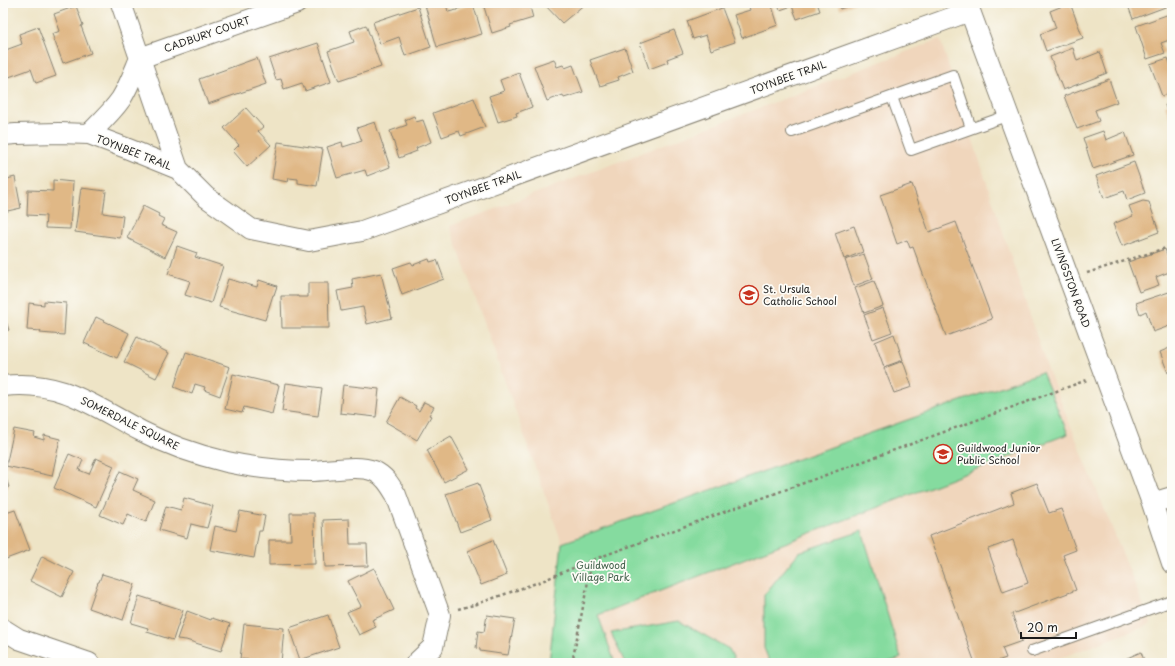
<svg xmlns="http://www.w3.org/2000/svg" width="1175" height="666" viewBox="0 0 1175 666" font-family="'Playpen Sans',sans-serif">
<rect width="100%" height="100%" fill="#fdfcf7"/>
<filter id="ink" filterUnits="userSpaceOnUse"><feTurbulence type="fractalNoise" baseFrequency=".025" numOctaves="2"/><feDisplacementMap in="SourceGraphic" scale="8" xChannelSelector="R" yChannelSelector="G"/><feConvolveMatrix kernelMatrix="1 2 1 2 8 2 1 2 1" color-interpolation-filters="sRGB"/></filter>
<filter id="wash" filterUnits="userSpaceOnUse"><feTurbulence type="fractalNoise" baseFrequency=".012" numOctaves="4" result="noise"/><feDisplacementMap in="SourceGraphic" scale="16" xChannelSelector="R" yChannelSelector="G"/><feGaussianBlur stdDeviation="0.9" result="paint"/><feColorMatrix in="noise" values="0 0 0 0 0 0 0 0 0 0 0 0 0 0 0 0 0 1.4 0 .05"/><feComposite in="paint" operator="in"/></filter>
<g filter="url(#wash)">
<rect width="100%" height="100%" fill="#eee4c6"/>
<path fill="#f0d6bc" d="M940,39L1046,365L1151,624L1047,663H608L562,543L450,226Z"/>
<path fill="#85db9f" stroke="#507c5e" d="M1042,372L1068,434L598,615L615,663H549L562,543Z
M862,531L901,658L886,663H770L764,648V595L799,552Z
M679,621L729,649L736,663H625L611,633Z"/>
<g id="blocks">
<path fill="#e0b886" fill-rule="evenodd" d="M432,3H446L448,12L457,10V9L473,4L482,34L437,47L425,5Z
M496,3H529L533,18L510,25L511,27L492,33L484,7Z
M543,3H586L562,23Z
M748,3H771L778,25L742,38L734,15L750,10Z
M777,3H817L820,11L797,19L792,6L780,10Z
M838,3H856L840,9Z
M1070,3L1083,38L1046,51L1040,34L1056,28L1050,11Z
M1127,3H1167L1168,6L1133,19Z
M76,6L83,25L81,26L91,53L63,63L52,34L60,31L54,14Z
M418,7L431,47L405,56L399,37L380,44L373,22Z
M722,8L735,42L711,50L706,35L693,39L687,21Z
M1172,13V39L1161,43L1165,53L1147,59L1136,26Z
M366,25L381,67L339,81L328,51L354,42L350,31Z
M38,27L56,76L36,83L31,69L9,77L3,60V51L22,44L19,34Z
M674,30L683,53L667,59L668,62L649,69L640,43Z
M318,43L331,82L305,91L302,83L284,89L281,79L276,80L269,59Z
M625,48L633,71L618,77L619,80L600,86L590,60Z
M1073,48L1077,61L1100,52L1107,73L1063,90L1050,57Z
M257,58L266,84L208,104L199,79Z
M1168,58L1171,66H1172V93L1162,96L1150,64Z
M554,59L557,67L563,65L565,68L573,65L583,92L564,98L563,95L547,101L534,66Z
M519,73L532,107L516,113L517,116L498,122L489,96L504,91L500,80Z
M1109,79L1117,102L1095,110L1099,121L1077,129L1064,96Z
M474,98L485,127L461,136L459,131L442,137L433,113Z
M1172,103V124L1165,105Z
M246,108L263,127L258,131L271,145L247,167L233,151L239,145L224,128Z
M414,116L416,122L423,120L431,142L416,148L417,151L399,158L390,131L407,125L405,120Z
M375,122L390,167L367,176L365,170L337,178L327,147L342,142L343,147L362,141L357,128Z
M1103,131L1106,140L1125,132L1133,155L1093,169L1083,138Z
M278,142L323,149L317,186L298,183V179L289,178L288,182L272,179Z
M1134,162L1145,193L1127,200L1124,191L1104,198L1096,176Z
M15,177L21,208L3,212V180Z
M53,180L73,182L70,229L45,228L46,216L27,215L28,190L53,191Z
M912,184L929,232L956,222L992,319L946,336L913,247L910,248L907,240L897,244L880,195Z
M81,188L106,191L103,213L123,216L120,238L75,232Z
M1143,201L1149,202L1159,232L1122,246L1113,224L1133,216L1129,206Z
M143,206L159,214L158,216L164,219L161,225L177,232L165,257L127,238Z
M854,226L863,252L844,259L835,233Z
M177,246L197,253L195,257L223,266L211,303L185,295L190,281L168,274Z
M1165,249L1172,268V271L1156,277L1159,285L1139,292L1128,262Z
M864,254L873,279L854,286L845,260Z
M429,259L430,262L437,260L444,279L402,295L393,268L411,262L413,265Z
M381,273L392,318L367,324L363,307L341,311L337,291L353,288L352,279Z
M228,279L257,287L259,280L277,286L274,295H273L265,320L219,307Z
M874,281L883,306L864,313L855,288Z
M308,283H328L329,328H282L281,296H298V297H308Z
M1172,291V315L1171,316L1172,325L1153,332L1146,311L1140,314L1136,303Z
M44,301L66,303L64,335L40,333L41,331L27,330L29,303L44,305Z
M883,308L892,332L873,339L864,315Z
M3,312L9,330L3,332Z
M96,317L129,333L117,358L84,343Z
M894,334L903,360L884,367L875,342Z
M137,337L169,353L156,378L124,362Z
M1172,347V371L1168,373L1160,352Z
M186,352L230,367L220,396L204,390L205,387L195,384L192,394L174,387Z
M903,361L912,387L894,393L884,368Z
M233,374L279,385L272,414L244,407L242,413L225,409Z
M286,383L322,388L318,416L282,411Z
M343,385L379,389L376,417L340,413Z
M400,397L416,406L415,408L419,411L424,402L434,407L429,415L431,416L417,440L386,422Z
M14,429L35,433L34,437L44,440V435L60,439L52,476L6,466Z
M451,436L469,469L444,482L427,450Z
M69,454L83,460L79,470L89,474L96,458L114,466L96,507L54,488Z
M3,470L9,487L3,489Z
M120,471L138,479L133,490L155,500L146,522L128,514L123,525L100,515Z
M478,483L492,520L460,532L446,494Z
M1037,483L1049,513L1061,509L1076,550L1063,555L1076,590L1012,614L1022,641L1002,648L1006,658L991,663H975L929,536L1014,503L1011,493ZM1013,540L1028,583L1003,592L988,549Z
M184,498L213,506L207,528L191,524L187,538L159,530L166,506L181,510Z
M15,510L30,550L6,559L3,551V514Z
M240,511L265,516L262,531H259L254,558L210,550L215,526L236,531Z
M290,513H314L315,564L269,565V540H291Z
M349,519L350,544H367L368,566L325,567L323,520Z
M493,540L507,575L481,585L467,551Z
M42,556L74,572L62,597L30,581Z
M374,568L394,610L372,620L376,627L359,635L347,612L361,606L348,581Z
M102,574L135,584L123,620L89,608L98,582H99Z
M139,596L183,610L173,640L147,632L148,628L131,623Z
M187,611L211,620L212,618L230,624L221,651L186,640L177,639Z
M328,615L339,647L300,660L289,628Z
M487,615L515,619L508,655L480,651V649L476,648L478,631L484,632Z
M244,624L284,628L281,663L240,659Z
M1141,652L1145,663H1118V662Z"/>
</g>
</g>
<g filter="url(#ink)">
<use href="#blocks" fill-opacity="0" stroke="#858071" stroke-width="1"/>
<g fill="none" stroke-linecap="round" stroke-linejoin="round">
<g stroke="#858071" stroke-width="12">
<path id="service" d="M892,97L911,150L1009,115
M792,132L953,75L971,128
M1032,651L1172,601"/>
</g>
<g stroke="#858071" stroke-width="22">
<path id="minor" d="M121,3L178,169
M967,3L1152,503L1172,563
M89,134C100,123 112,112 121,99C129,86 134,72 140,58L297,3
M3,135L16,134L59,133L89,134L126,148L178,169L206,197L251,229L309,241L362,231L970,11
M3,386C61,379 93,406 141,431C168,445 197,455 227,462C254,468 283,471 311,471C329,471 357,464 374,471C385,476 390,485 396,495L440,615L433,647L416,663
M1152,503L1172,497
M3,629L19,639L89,663"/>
</g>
<path stroke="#858071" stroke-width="2.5" stroke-dasharray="3 3" stroke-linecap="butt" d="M1087,273L1172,246
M458,609L477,604L542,581L592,560L1087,380
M572,663L592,561"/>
<use href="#service" stroke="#fff" stroke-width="10"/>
<use href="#minor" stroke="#fff" stroke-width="20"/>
</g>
</g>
<defs>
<g id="school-ring" transform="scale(1)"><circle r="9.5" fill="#fdfcf7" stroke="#c8321e" stroke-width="1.5"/><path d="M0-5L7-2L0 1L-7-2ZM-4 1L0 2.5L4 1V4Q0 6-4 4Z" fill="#c8321e"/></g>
</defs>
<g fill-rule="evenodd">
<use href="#school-ring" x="749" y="295"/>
<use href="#school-ring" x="943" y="454"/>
</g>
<g text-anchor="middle" stroke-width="3.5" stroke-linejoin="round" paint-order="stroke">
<g font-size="10" fill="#1c1c1c" stroke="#fdfcf7">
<text transform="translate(207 34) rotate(-19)" y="4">CADBURY COURT</text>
<text transform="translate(788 77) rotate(-20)" y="4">TOYNBEE TRAIL</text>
<text transform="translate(134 152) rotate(21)" y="4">TOYNBEE TRAIL</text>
<text transform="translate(483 187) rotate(-20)" y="4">TOYNBEE TRAIL</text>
<text transform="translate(1071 283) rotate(70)" y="4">LIVINGSTON ROAD</text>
<text transform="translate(130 423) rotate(26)" y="4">SOMERDALE SQUARE</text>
</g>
<g font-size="10" fill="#1c1c1c" stroke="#fdfcf7" text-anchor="start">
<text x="763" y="293">St. Ursula<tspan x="763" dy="12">Catholic School</tspan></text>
<text x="957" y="452">Guildwood Junior<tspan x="957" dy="12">Public School</tspan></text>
</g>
<g font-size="10" fill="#415f4a" stroke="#fdfcf7">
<text x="601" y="569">Guildwood<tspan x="601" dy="12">Village Park</tspan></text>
</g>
</g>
<rect width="1175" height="666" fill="none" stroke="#fdfcf7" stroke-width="16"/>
<path d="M1021 632v6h55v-6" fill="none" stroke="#1c1c1c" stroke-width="2"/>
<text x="1027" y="632" font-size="12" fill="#1c1c1c" stroke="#fdfcf7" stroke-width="3" paint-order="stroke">20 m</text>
</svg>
